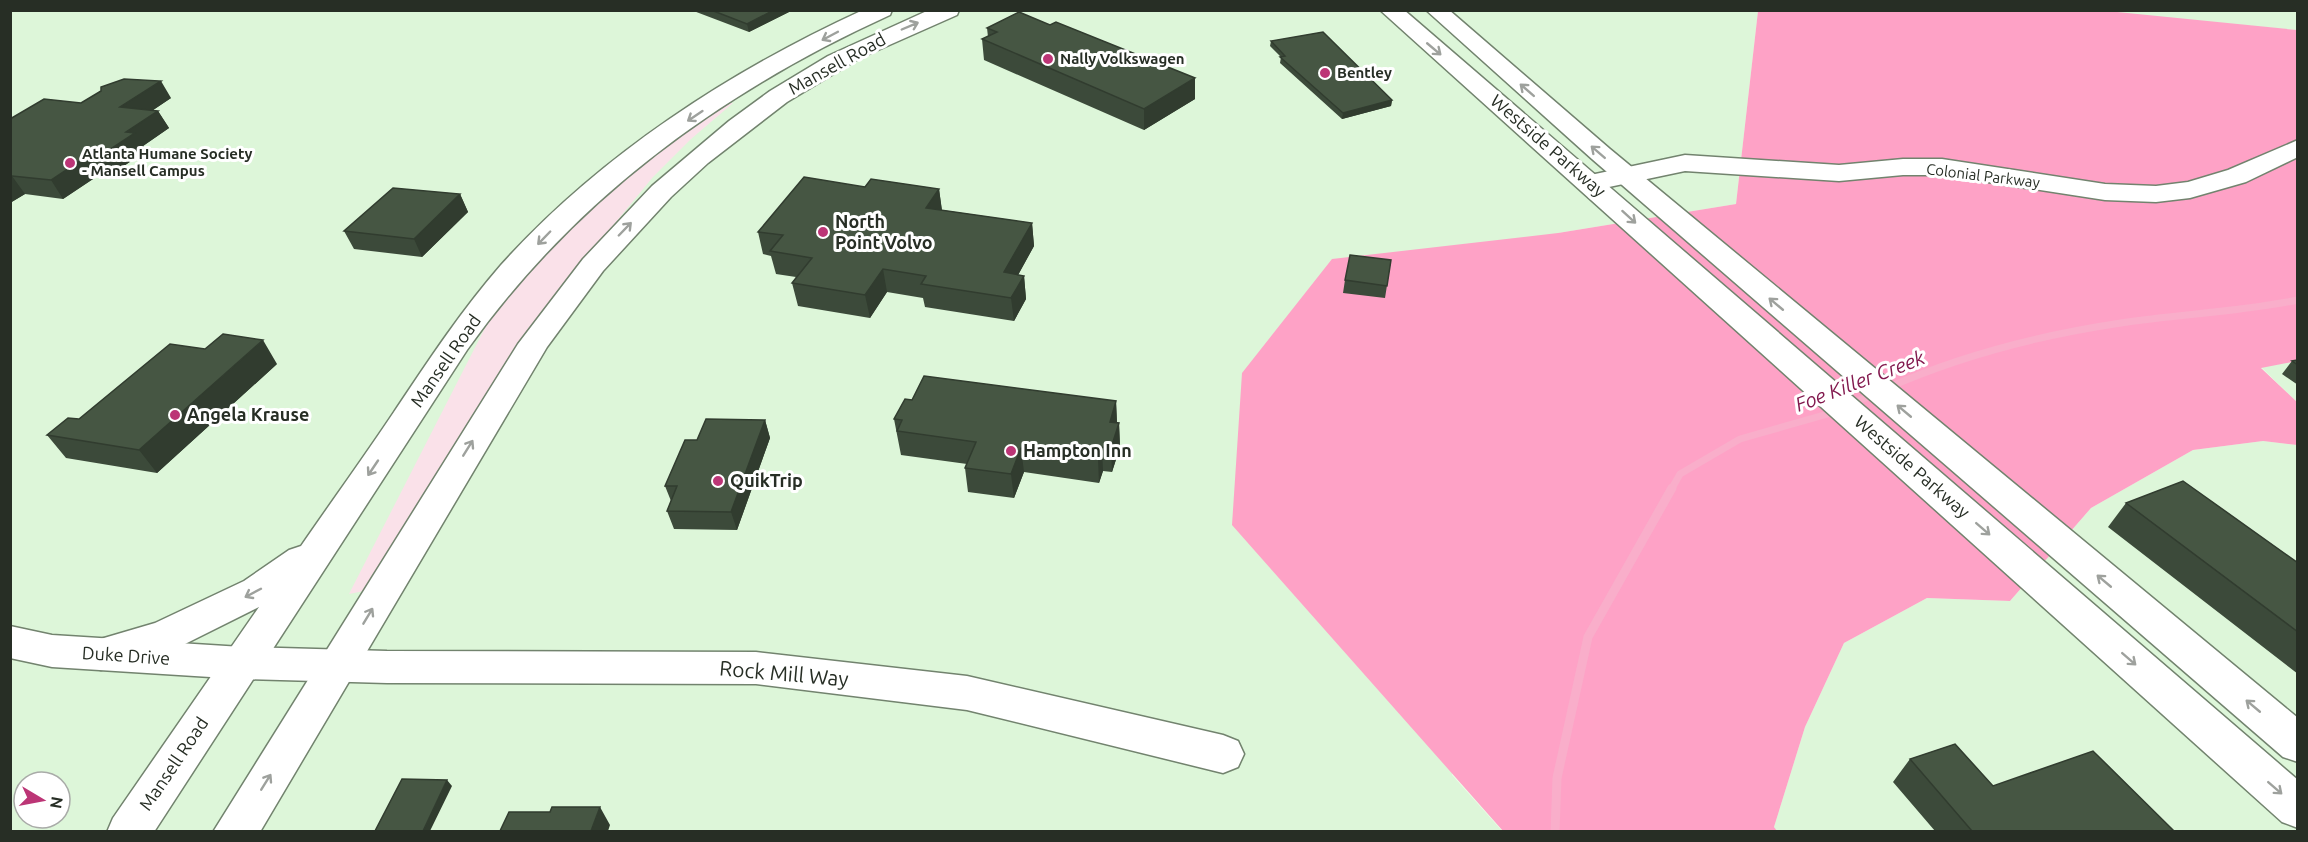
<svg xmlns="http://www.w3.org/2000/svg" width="2308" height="842" viewBox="0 0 2308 842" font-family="Ubuntu,sans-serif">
<rect width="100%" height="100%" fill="#ebfee7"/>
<path fill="#ddf6d9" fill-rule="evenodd" d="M10,11H1758L1736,204L1558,233L1452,775L1503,832L11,831ZM24,782H60V818H24Z
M2097,11H2297V30Z
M2297,361V402L2261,367Z
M2263,441L2297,445V831L1777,832L1774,827L1805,727L1844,643L1927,598L2010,601L2091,508L2193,450Z"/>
<path fill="#fae1e9" d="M727,103H733L691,139L653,177L532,324L374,584L364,591L349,594L486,326C514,287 546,248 581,214C622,174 680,135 727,103Z"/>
<path fill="#fea2c6" d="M2097,10L2297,30V361L2261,368L2297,402V445L2263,441L2193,450L2091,508L2010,601L1927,598L1844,643L1805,727L1774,827L1777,831H1503L1232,525L1242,373L1332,259L1558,233L1736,204L1758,11Z"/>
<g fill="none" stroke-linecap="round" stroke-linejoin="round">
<path stroke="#f9aeca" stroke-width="7" d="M1887,388C1962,355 2040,335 2121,323C2180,314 2239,312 2298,300
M1849,405L1876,393
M1671,490L1680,474L1740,439L1838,411"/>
<path stroke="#f9aeca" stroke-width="9" d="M1555,832L1557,778L1588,637L1672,488"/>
<g stroke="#72836e" stroke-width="3">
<path id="minor" d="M2298,140V157L2246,182L2190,198L2156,202L2105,200L1942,175H1903L1839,181L1685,171L1590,191L1581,189L1577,183L1581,177L1685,155L1839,165L1903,159H1942L2105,184L2156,186L2188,182L2228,170Z
M10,626L52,635L242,647L387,651L756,652L967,676L1223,735L1238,741L1244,754L1238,767L1223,773L967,710L756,684L387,683L242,679L52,667L10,658Z"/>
</g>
<g stroke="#72836e" stroke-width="3">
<path id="major" d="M863,10H892L890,15C721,92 575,198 467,350L154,832H107L113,818L259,607L179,647L101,670L87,665L81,654L87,643L155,623L244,581L289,550L301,546C332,501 364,457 394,412C428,361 461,311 501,265C600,155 730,71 863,10Z
M929,10H959L957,15L860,58L787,102L708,163L671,197L603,271L547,347L260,832H213L518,344L583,259L652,186L729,121L770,91L828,56Z
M1380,10H1404L2298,780V828L2282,822Z
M1426,10H1449L1610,149L2298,718V762L2283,757L1592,159Z"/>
</g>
<use href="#minor" fill="#fff" fill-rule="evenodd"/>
<use href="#major" fill="#fff" fill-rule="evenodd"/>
</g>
<path fill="#3c4a3a" d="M691,10H793L749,32Z
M1050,25L1195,78V99L1144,130L984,60L982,39L988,37L987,28Z
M1271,41L1392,100L1391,106L1342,119L1280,63L1281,57L1270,46Z
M101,91L171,98L153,110L158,111L169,128L143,146L146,151L109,176L99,175L63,199L25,194L10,203V119L81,103Z
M865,187L939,189L942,210L1032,223L1034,246L1018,275L1024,276L1026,299L1014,321L925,307L923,298L887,292L870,318L798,306L792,283L796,277L776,274L771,256L763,254L758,232Z
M460,194L468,212L422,257L354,249L344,231Z
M1391,260L1385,298L1343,293L1345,280Z
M2298,360V385L2282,374L2292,361Z
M277,364L157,473L66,458L47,435L79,419Z
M912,400L1116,401L1117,423H1119L1120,447L1112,472L1103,471L1099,483L1024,472L1014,498L968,492L965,468L967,464L901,455L894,419Z
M765,420L770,438L737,530L674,529L667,511L671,501L665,486L697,440Z
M2126,503L2298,563V674L2108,527Z
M1910,759L1993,786L2174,831H1935L1893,782Z"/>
<path fill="#313c2f" d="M774,10H793L749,32L747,24Z
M1195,78V99L1144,130V109Z
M161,81L171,98L131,125L120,107Z
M1392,100L1391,106L1342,119L1343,113Z
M158,111L169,128L143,146L146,151L109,176L97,158L126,132Z
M87,156L99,175L63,199L51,180Z
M12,176L25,194L10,203V177Z
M939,189L942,212L926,208Z
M460,194L468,212L422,257L414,239Z
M1032,223L1034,246L1007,295L1004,272Z
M883,269L887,292L870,318L865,295Z
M1024,276L1026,299L1014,321L1011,298Z
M263,340L277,364L157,473L139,450Z
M1116,401L1117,424L1110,422Z
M765,420L770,438L737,530L731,512Z
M1119,423L1120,447L1112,472L1111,448Z
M1102,447L1103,471L1099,483L1098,459Z
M1021,448L1024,472L1014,498L1011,474Z
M447,780L452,786L430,831H423Z
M600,807L610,825L608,831H591Z"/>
<path fill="#465643" stroke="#313c2f" stroke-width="1.5" d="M711,10H774L747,24Z
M1019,12L1050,25L1056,22L1195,78L1144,109L982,39L997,32L987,28Z
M1323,32L1392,100L1343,113L1280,57L1285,56L1271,41Z
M124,79L161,81L120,107L158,111L126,132L135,133L97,158L87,156L51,180L12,176L10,177V119L44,99L81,103L101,91V87Z
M804,177L865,187L871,179L939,189L926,208L1032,223L1004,272L1024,276L1011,298L921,284L926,276L883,269L865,295L792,283L812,258L770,251L783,235L758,232Z
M393,188L460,194L414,239L344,231Z
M1350,255L1391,260L1387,286L1345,280Z
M223,334L263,340L139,450L47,435L68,418L79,419L170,344L205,349Z
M2298,360V365L2292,361Z
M924,376L1116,401L1110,422L1119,423L1111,448L1102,447L1098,459L1021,448L1011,474L965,468L976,442L897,431L902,420L894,419L905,399L912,400Z
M706,419L765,420L731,512L667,511L677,486H665L685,440H697Z
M2183,481L2298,563V632L2126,503Z
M1955,744L1993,786L2093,751L2174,831H1972L1910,759Z
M402,779L447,780L423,831H375Z
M552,807H600L591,831H500L509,812H550Z"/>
<defs><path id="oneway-shaft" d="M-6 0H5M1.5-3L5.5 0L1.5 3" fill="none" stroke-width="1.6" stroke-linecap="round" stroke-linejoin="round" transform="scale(1.5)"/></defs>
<g stroke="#9ea19d">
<use href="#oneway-shaft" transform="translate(910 26) rotate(-23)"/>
<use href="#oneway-shaft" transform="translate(830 36) rotate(152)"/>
<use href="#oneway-shaft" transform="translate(1434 49) rotate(40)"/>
<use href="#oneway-shaft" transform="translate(1527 90) rotate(-139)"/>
<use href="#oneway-shaft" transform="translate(695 116) rotate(146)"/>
<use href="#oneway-shaft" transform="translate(1598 152) rotate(-139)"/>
<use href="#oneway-shaft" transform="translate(1629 217) rotate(42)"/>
<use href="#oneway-shaft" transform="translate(625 229) rotate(-46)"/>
<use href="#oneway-shaft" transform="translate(544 238) rotate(134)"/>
<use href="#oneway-shaft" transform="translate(1776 304) rotate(-140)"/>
<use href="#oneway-shaft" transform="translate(1904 411) rotate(-140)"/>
<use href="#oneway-shaft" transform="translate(468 448) rotate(-58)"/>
<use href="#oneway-shaft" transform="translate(373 468) rotate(124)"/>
<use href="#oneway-shaft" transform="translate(1983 529) rotate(41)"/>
<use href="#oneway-shaft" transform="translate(2104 581) rotate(-140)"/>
<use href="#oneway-shaft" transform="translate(253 593) rotate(152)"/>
<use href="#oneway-shaft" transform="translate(368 616) rotate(-59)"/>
<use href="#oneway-shaft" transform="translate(2129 659) rotate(41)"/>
<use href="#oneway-shaft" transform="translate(2253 706) rotate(-140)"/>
<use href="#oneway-shaft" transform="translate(266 782) rotate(-58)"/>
<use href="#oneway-shaft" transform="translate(2275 788) rotate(41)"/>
</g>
<g fill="#bc3576" stroke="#fff" stroke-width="2">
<circle cx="1048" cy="59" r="6"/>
<circle cx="1325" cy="73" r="6"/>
<circle cx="70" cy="163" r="6"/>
<circle cx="823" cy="232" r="6"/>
<circle cx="175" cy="415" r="6"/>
<circle cx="1011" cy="451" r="6"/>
<circle cx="718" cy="481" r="6"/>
</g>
<g text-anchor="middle" stroke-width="6" stroke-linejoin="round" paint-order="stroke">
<g font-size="15" font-weight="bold" fill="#272e25" stroke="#fff" text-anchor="start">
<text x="1060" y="64">Nally Volkswagen</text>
<text x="1337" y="78">Bentley</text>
<text x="82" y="159">Atlanta Humane Society<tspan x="82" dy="17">- Mansell Campus</tspan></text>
</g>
<g font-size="15" fill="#272e25" stroke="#fff">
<text transform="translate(1983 176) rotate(7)" y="5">Colonial Parkway</text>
</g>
<g font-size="18" fill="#272e25" stroke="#fff">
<text transform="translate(837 64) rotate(-29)" y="6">Mansell Road</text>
<text transform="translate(1548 146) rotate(41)" y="6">Westside Parkway</text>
<text transform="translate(446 361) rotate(-55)" y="6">Mansell Road</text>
<text transform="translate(1912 467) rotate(41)" y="6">Westside Parkway</text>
<text transform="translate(126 656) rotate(4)" y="6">Duke Drive</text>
<text transform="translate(174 764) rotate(-56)" y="6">Mansell Road</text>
</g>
<g font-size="18" font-weight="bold" fill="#272e25" stroke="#fff" text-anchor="start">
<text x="835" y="228">North<tspan x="835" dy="21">Point Volvo</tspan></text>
<text x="187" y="421">Angela Krause</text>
<text x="1023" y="457">Hampton Inn</text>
<text x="730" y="487">QuikTrip</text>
</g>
<g font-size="20" font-style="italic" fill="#82194e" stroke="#fff">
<text transform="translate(1860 381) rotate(-21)" y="7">Foe Killer Creek</text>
</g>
<g font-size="21" fill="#272e25" stroke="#fff">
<text transform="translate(784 674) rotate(5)" y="7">Rock Mill Way</text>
</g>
</g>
<rect width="2308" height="842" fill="none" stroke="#272e25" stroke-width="24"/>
<g transform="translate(42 800) rotate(100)"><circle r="28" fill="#ffffff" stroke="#a9aba8" stroke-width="1.5"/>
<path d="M0-4.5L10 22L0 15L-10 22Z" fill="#bc3576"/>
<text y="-9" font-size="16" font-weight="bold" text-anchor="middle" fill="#272e25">N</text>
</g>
</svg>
